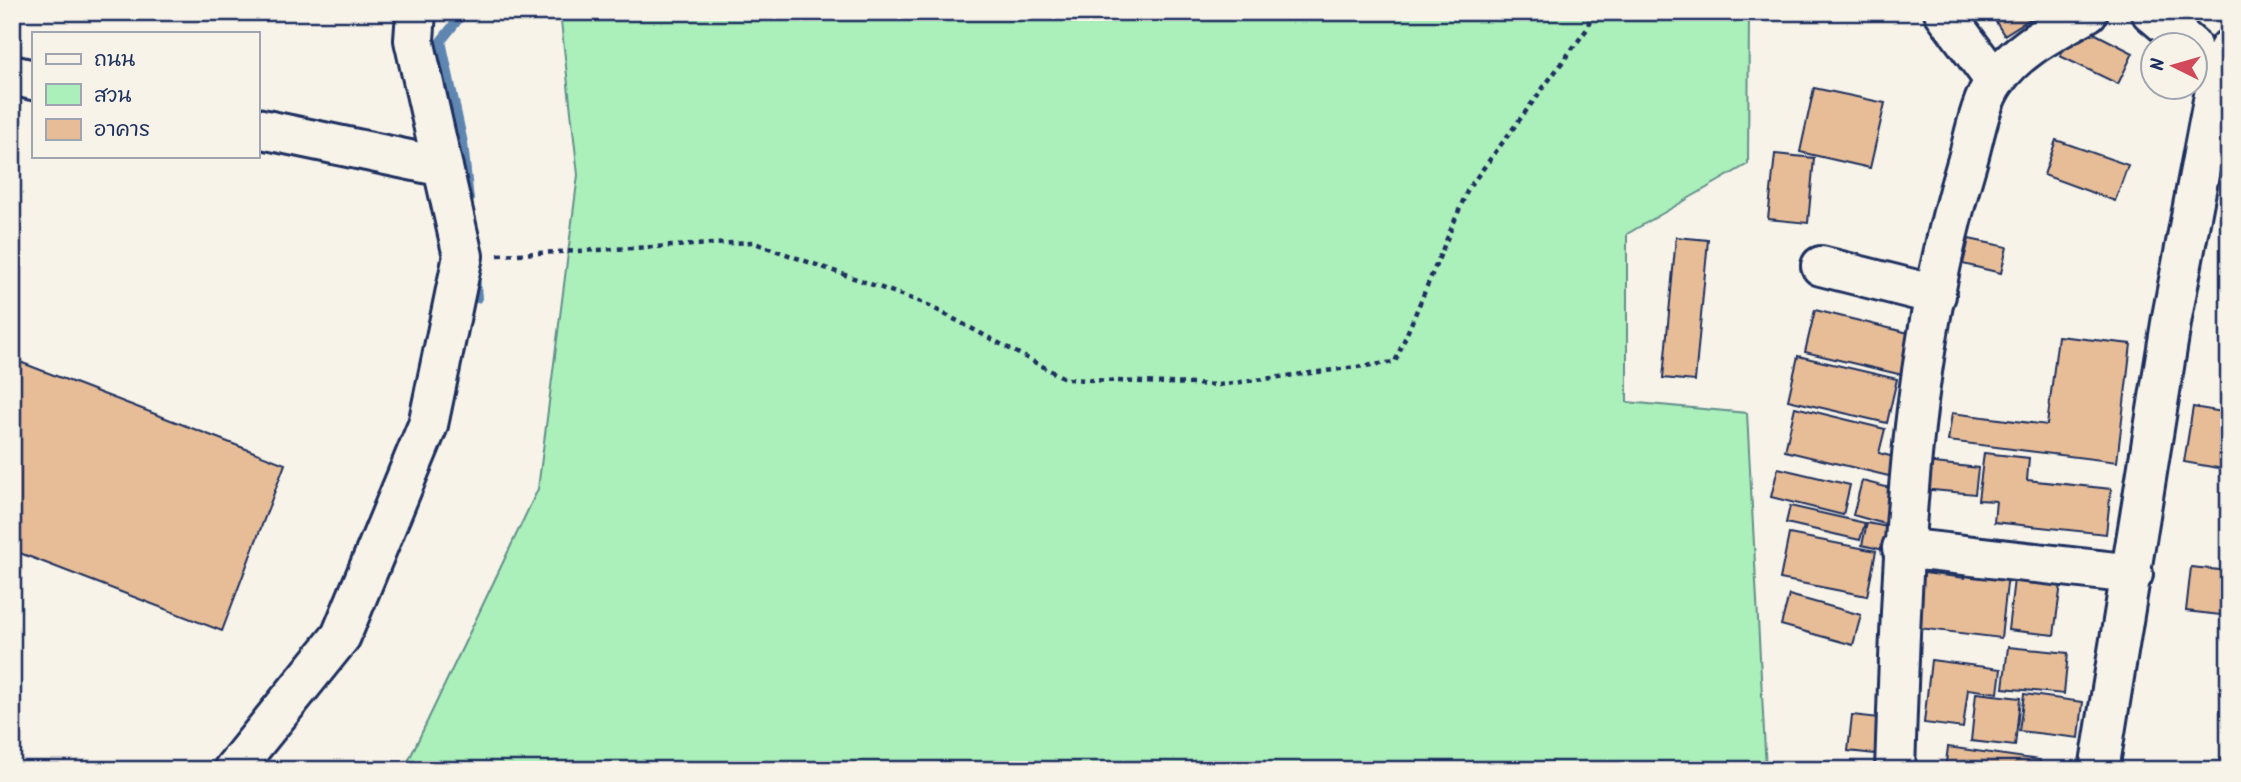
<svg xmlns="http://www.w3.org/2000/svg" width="2241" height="782" viewBox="0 0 2241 782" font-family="Kalam,'Playpen Sans Thai',sans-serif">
<rect width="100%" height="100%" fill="#f7f3e8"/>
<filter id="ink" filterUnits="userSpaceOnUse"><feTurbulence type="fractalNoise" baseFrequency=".0143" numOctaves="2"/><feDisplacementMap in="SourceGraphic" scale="14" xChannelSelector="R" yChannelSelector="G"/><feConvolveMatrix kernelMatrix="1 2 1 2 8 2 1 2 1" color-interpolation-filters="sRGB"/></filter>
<g filter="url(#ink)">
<path fill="#abefba" stroke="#638f8c" stroke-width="2" d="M560,12H1749L1748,164L1627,234V402L1747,413L1766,770H404L538,489L578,175Z"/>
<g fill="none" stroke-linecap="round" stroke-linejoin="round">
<path stroke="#5f86b1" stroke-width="10" d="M464,12L441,41L463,143L469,200
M475,274L477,298"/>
</g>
<path fill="#e7bd97" stroke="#1b2f5e" stroke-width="2" d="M1990,12H2041L2004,35Z
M2076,24L2133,53L2118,84L2060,56Z
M1814,88L1885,103L1870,168L1800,152Z
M2056,140L2128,165L2115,201L2044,175Z
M1775,154L1814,158L1808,223L1768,219Z
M2229,182V223L2222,222Z
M1676,237L1708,240L1695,381L1663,378Z
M1969,239L2007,247L2001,273L1963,264Z
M1815,310L1917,335L1907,376L1805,352Z
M2058,336L2131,344L2117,462L1948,441L1952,413L2047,425Z
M2229,337V369L2222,368Z
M1798,356L1897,379L1887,423L1788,400Z
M12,359L285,464L222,631L12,550Z
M1795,407L1885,429L1879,453L1901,459L1897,478L1785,451Z
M2193,407L2229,413V470L2184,462Z
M1984,453L2029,458L2027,480L2111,489L2106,534L1994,522L1996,501L1978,500Z
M1926,462L1978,468L1975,494L1922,489Z
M1778,468L1850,485L1843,515L1771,497Z
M1862,481L1902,491L1892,526L1853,515Z
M1790,506L1865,523L1860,540L1786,523Z
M1867,523L1893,528L1888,551L1862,545Z
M1789,534L1876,551L1867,596L1780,579Z
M1967,560L2009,565L2001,638L1918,628L1924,573L1965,578Z
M2191,567L2229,571V616L2186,611Z
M2014,579L2061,584L2054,635L2008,630Z
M1789,595L1861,615L1853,645L1781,625Z
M2008,647L2068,653L2064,694L2003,688Z
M1931,660L2001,669L1998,693L1968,689L1963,728L1924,723Z
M1976,693L2020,698L2015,746L1971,741Z
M2024,694L2083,702L2079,738L2019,731Z
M1852,715L1888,719L1884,755L1848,751Z
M1948,747L2040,760L2039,770H1945Z"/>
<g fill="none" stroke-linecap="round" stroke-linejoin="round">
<g stroke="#1b2f5e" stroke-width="44">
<path id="minor" d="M1944,12L1995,81
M2151,12L2191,46
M12,75L33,80
M257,128L443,167
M1821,266L1936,295
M1902,548L2133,574
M233,770L341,636L428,425L463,256L414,40L416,12
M1895,770C1902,567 1907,362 1966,166C1974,140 1979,103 1995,81C2018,48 2055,31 2088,12
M2099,770L2172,317L2219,69L2229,49"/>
</g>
<path stroke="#1b2f5e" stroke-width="4.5" stroke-dasharray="5 5" stroke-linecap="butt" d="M498,255L752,242L924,303L1066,379L1218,385L1395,362L1468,189L1587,29L1592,12"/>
<use href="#minor" stroke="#f7f3e8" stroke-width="38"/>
</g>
</g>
<rect width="2241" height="782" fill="none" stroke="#f7f3e8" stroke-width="42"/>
<rect x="21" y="21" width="2199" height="740" fill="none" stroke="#1b2f5e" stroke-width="2.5" filter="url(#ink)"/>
<rect x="32" y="32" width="228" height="126" fill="#f7f3e8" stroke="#9fa5b1" stroke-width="2"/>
<rect x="46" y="54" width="35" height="10" fill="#f7f3e8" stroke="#9fa5b1" stroke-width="2"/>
<text x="94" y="66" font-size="21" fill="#1b2f5e">ถนน</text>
<rect x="46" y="84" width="35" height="21" fill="#abefba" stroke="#9fa5b1" stroke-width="2"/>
<text x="94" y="102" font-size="21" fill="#1b2f5e">สวน</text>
<rect x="46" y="119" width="35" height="21" fill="#e7bd97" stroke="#9fa5b1" stroke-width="2"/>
<text x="94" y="136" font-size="21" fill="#1b2f5e">อาคาร</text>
<g transform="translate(2174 66) rotate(275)"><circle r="33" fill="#f7f3e8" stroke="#9fa5b1" stroke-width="2"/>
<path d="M0-5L12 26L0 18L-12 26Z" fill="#d1495b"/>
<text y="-10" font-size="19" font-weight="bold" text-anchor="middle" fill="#1b2f5e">N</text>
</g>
</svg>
